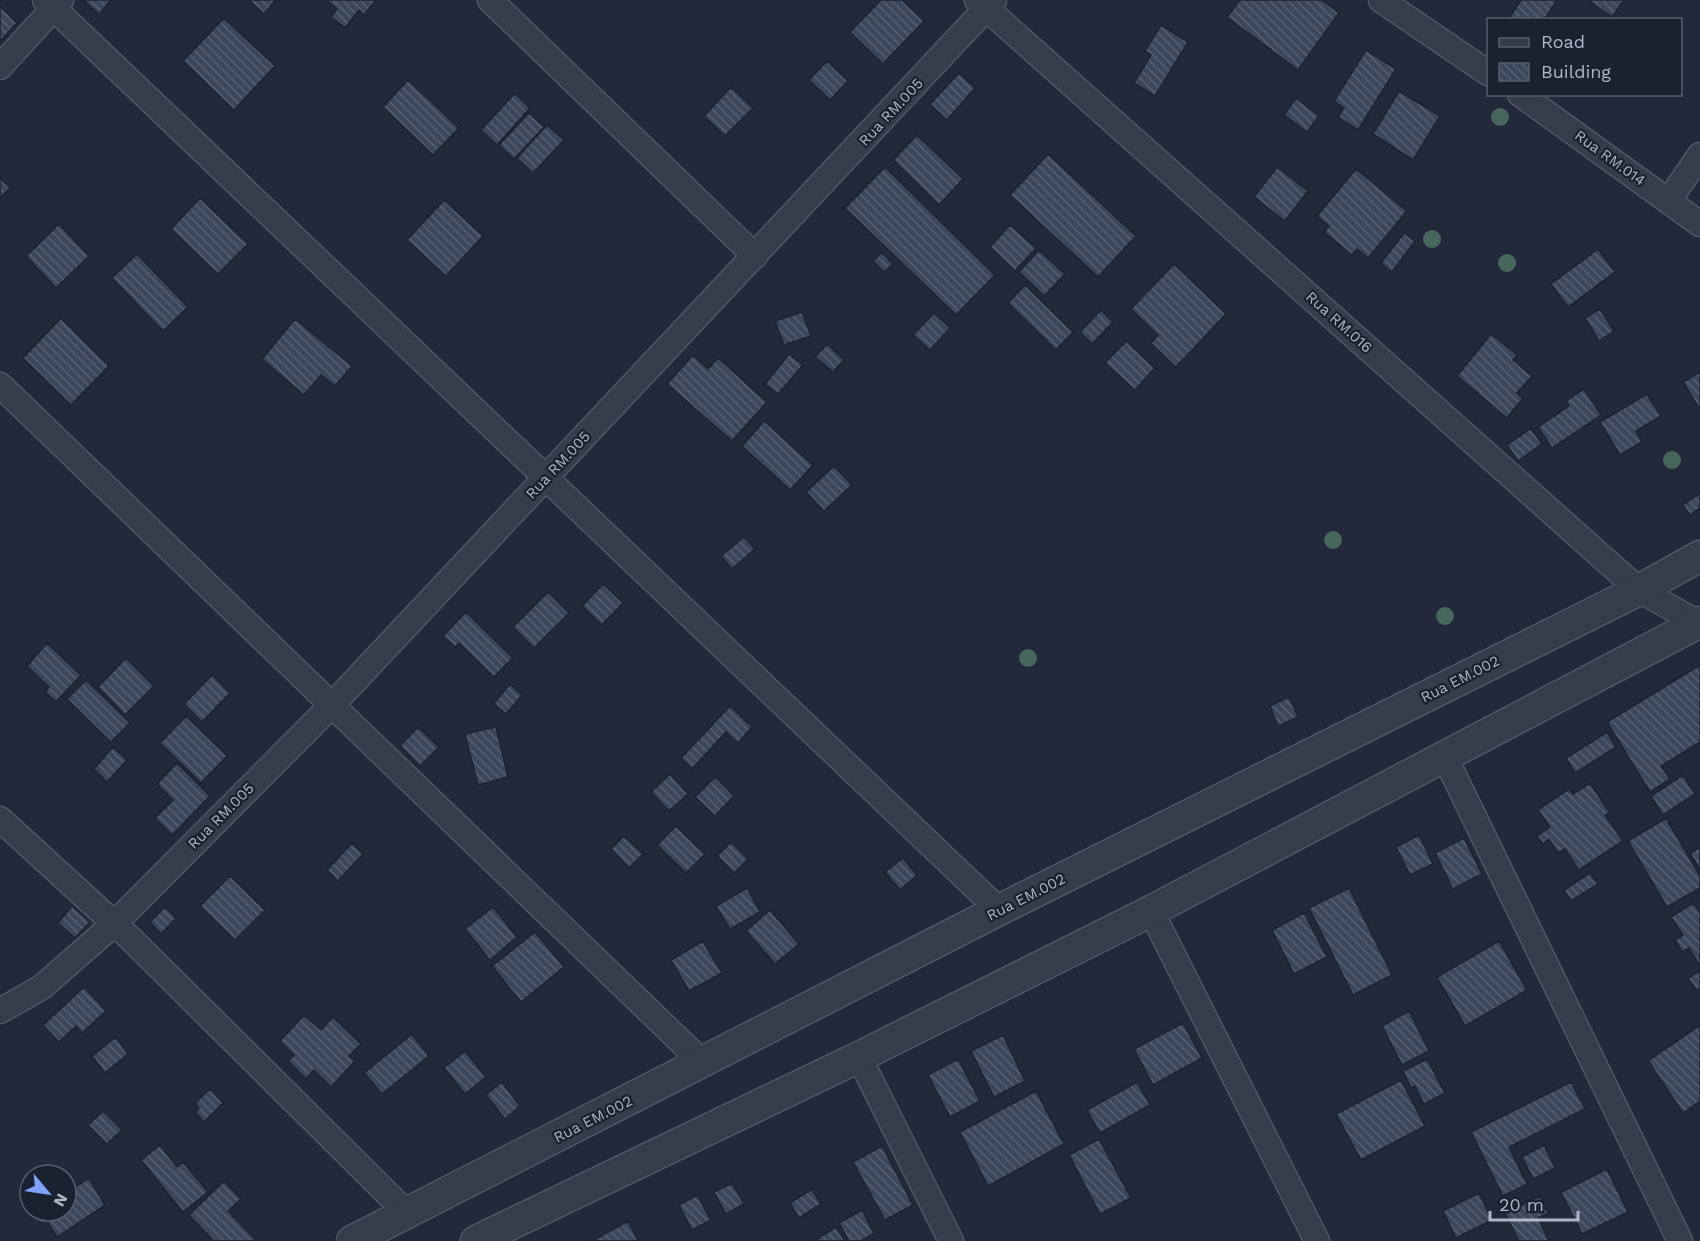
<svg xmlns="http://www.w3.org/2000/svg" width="1700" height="1241" viewBox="0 0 1700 1241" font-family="'Work Sans',sans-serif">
<defs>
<pattern id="building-back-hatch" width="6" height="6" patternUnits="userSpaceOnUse" patternTransform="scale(1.5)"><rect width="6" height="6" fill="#3d475b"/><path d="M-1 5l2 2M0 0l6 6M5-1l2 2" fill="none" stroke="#565f71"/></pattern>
</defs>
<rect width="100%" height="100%" fill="#21293b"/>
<path fill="url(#building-back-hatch)" stroke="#1c2332" stroke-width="1.5" d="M83,0H111L99,14Z
M249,0H276L264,14Z
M326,0H376L364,15L359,10L345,28L331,17L337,9Z
M881,0H902L924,21L883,64L850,32Z
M1240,0H1322L1339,13L1298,70L1227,17Z
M1521,0H1557L1544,20H1508Z
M1588,0H1624L1612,17Z
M0,6L17,23L0,41Z
M224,18L275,66L234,110L183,61Z
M1161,25L1188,42L1155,96L1134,83L1151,55L1145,51Z
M1366,50L1396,69L1358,130L1338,117L1344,108L1334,101Z
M827,61L848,81L830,100L809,80Z
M959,73L975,88L947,120L930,104Z
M408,80L459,128L433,155L383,107Z
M731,87L753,108L725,136L704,116Z
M1399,91L1440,116L1413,160L1373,134Z
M515,93L530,108L497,145L481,130Z
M1296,98L1319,116L1307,132L1284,115Z
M529,113L544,127L514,159L499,145Z
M547,125L564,140L533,173L517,158Z
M917,135L963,179L939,205L893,160Z
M1048,154L1136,236L1098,277L1010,195Z
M885,167L995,275L956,315L845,208Z
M1277,167L1308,191L1285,221L1254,197Z
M1356,169L1407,211L1368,258L1357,249L1352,255L1324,232L1329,226L1317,216Z
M0,178L10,188L0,198Z
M200,198L248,244L218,274L171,229Z
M444,200L483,236L446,276L407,240Z
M59,224L89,256L56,288L26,256Z
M1010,225L1036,248L1015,271L990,247Z
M1404,233L1415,241L1392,272L1381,263Z
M1598,249L1615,272L1568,307L1551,284Z
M1039,250L1065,274L1044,296L1019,272Z
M882,252L893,264L884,272L873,261Z
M137,254L188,307L163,331L112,278Z
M1174,264L1226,314L1176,367L1151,343L1158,335L1131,309Z
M1025,285L1073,332L1056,350L1008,303Z
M1600,309L1614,331L1599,341L1585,318Z
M1101,310L1113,322L1092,344L1080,332Z
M802,312L811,336L784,345L775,321Z
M934,313L950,328L930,350L913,335Z
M61,318L109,366L71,405L23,358Z
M295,319L352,366L335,386L321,375L304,395L262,359Z
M1491,334L1517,355L1513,360L1532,376L1517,393L1523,398L1507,418L1457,376Z
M1126,341L1155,368L1135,390L1105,363Z
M827,344L844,360L833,372L815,357Z
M789,354L803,365L778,394L765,384Z
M693,355L708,369L718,358L767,402L732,441L667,384Z
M1700,372V407L1699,408L1683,382Z
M1584,389L1601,415L1552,448L1538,427L1569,406L1566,401Z
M1647,394L1661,416L1636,431L1642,442L1620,455L1600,422Z
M764,421L813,465L790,490L742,446Z
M1531,428L1542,444L1518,461L1507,445Z
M834,466L852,485L824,511L806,492Z
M1700,493V508L1690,515L1683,505Z
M744,537L755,549L732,569L721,556Z
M603,584L623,603L602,625L582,606Z
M548,592L569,613L534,648L513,627Z
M466,612L513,658L494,677L459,643L455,647L443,636Z
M47,643L81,675L56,702L45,692L49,687L27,666Z
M126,658L154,686L125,715L98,687Z
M1700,665V742L1661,766L1670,779L1650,792L1607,722Z
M212,675L230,693L202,722L184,704Z
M86,680L130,723L111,742L67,699Z
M510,684L522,695L506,714L494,703Z
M1289,697L1298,717L1278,726L1270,706Z
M730,706L752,727L738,743L726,732L692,769L681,758Z
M186,716L227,756L201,783L160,743Z
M418,727L439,747L420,766L400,746Z
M496,727L508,777L478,785L465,734Z
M1607,732L1616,747L1575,773L1566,758Z
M113,747L127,760L107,782L94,769Z
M177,763L210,796L172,835L155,818L173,800L157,784Z
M670,774L688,794L669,811L651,792Z
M1683,775L1695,794L1663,815L1651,796Z
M715,777L734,796L715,816L695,797Z
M1590,783L1610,813L1605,815L1623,841L1579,870L1565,849L1558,853L1549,839L1543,844L1537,836L1550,827L1538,810L1569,789L1573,794Z
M1666,818L1700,876V888L1667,907L1628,841Z
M676,826L705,854L686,873L657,845Z
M1419,835L1433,864L1410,875L1396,847Z
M624,836L643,854L629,868L611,849Z
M1464,838L1482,874L1453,889L1435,853Z
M731,842L748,859L734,873L717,856Z
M352,843L363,854L338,881L327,870Z
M1700,847V870L1690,853Z
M903,858L917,875L900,890L885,872Z
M1590,873L1598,884L1571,901L1564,890Z
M230,876L265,910L235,940L200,906Z
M747,888L760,912L730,929L716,906Z
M1349,888L1392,975L1353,995L1309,908Z
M1693,903L1700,912V966L1689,948L1682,952L1675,940L1683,935L1671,917Z
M72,906L90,922L75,938L58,923Z
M165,907L176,918L161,934L150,922Z
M493,907L517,937L490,960L465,929Z
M770,910L799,944L775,964L746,931Z
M1304,913L1327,957L1294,974L1272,930Z
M535,932L564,967L521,1002L492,966Z
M703,941L722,973L689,991L671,960Z
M1499,941L1527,990L1465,1026L1437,977Z
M1700,971V988L1696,990L1688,978Z
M84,987L106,1011L82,1033L76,1026L59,1042L43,1025Z
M1409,1011L1429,1051L1402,1065L1382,1026Z
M304,1015L321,1030L333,1017L361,1044L349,1056L355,1061L331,1087L314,1070L306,1079L288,1061L294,1055L280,1041Z
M1183,1023L1202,1058L1153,1085L1134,1049Z
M1700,1025V1101L1683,1113L1648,1061Z
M412,1034L429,1056L382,1094L364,1073Z
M1003,1035L1025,1081L994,1097L971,1051Z
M116,1037L128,1054L105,1073L92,1056Z
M465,1051L486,1077L465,1094L444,1068Z
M958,1059L980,1101L950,1117L928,1075Z
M1427,1059L1445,1093L1424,1104L1415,1086L1411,1088L1403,1071Z
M1401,1080L1425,1126L1361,1160L1336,1114Z
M502,1082L520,1106L505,1119L486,1095Z
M1137,1082L1150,1105L1100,1133L1087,1110Z
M1571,1082L1585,1109L1509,1147L1527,1184L1503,1196L1471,1132Z
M210,1089L223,1103L204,1122L195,1112L199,1108L195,1103Z
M1036,1091L1064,1144L988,1186L960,1132Z
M103,1111L122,1130L107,1144L88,1125Z
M1099,1139L1131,1198L1100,1214L1069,1155Z
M160,1145L177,1167L183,1162L208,1192L183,1212L141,1160Z
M1544,1145L1555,1168L1533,1179L1522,1157Z
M882,1146L913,1205L885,1220L853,1162Z
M1607,1169L1628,1212L1582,1234L1561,1192Z
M89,1178L105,1205L57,1237L41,1211H66V1193Z
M224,1181L241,1199L228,1211L257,1241H214L189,1215Z
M732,1183L744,1204L726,1214L714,1192Z
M812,1189L821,1204L799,1218L790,1203Z
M1479,1193L1492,1220L1456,1238L1443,1211Z
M697,1195L711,1220L692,1230L679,1205Z
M1540,1196L1548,1213L1538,1218L1549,1241H1519L1505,1213Z
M862,1210L874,1234L860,1241H849L839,1223Z
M628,1221L638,1241H592Z
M836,1227L845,1241H814Z"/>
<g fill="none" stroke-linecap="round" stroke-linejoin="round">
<g stroke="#505666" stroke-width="27">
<path id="minor" d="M45,0L999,910
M490,0L755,256
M977,0L1639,590L1700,624
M1381,0L1488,73
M0,67L61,0
M1520,94L1700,224
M1669,200L1700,155
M0,385L702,1062
M1444,755L1680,1241
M0,819L131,939L408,1214
M1151,911L1317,1241
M0,1011L42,987L114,924L333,704L994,0
M859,1057L951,1241"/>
</g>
<g stroke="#505666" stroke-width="33">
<path id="tertiary" d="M352,1241L999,910L1639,590L1700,556
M476,1241L859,1057L1151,911L1700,622"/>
</g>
<use href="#minor" stroke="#353c4b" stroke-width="24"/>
<use href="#tertiary" stroke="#353c4b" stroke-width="30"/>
</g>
<g fill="#47675c">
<circle cx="1500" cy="117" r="9"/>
<circle cx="1432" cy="239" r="9"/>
<circle cx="1507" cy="263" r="9"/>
<circle cx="1672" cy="460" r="9"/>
<circle cx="1333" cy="540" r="9"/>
<circle cx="1445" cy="616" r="9"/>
<circle cx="1028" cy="658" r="9"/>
</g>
<g text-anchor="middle" stroke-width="4.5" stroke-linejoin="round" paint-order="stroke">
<g font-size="15" fill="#b0b6c7" stroke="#1a2130">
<text transform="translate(891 112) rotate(-47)" y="5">Rua RM.005</text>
<text transform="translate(1610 158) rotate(36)" y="5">Rua RM.014</text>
<text transform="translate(1339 322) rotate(42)" y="5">Rua RM.016</text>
<text transform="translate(558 465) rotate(-47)" y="5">Rua RM.005</text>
<text transform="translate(1460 679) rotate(-27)" y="5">Rua EM.002</text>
<text transform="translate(221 816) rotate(-45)" y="5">Rua RM.005</text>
<text transform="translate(1026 897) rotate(-27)" y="5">Rua EM.002</text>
<text transform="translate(593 1119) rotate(-27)" y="5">Rua EM.002</text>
</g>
</g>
<rect x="1487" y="18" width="195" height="78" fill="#1a2130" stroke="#565d6c" stroke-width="1.5"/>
<rect x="1499" y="38" width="30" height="9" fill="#353c4b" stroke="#565d6c" stroke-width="1.5"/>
<text x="1541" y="48" font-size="18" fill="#b0b6c7">Road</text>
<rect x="1499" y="63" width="30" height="18" fill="url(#building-back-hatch)" stroke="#565d6c" stroke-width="1.5"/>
<text x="1541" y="78" font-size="18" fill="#b0b6c7">Building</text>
<g transform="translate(48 1193) rotate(119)"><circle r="28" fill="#1a2130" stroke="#565d6c" stroke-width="1.5"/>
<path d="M0-4.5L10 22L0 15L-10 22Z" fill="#80a2fc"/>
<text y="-9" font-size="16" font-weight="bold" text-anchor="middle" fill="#b0b6c7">N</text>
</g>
<path d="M1490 1211v9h88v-9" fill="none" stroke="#b0b6c7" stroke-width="3"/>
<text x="1499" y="1211" font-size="18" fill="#b0b6c7" stroke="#1a2130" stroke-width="4.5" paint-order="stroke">20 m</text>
</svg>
